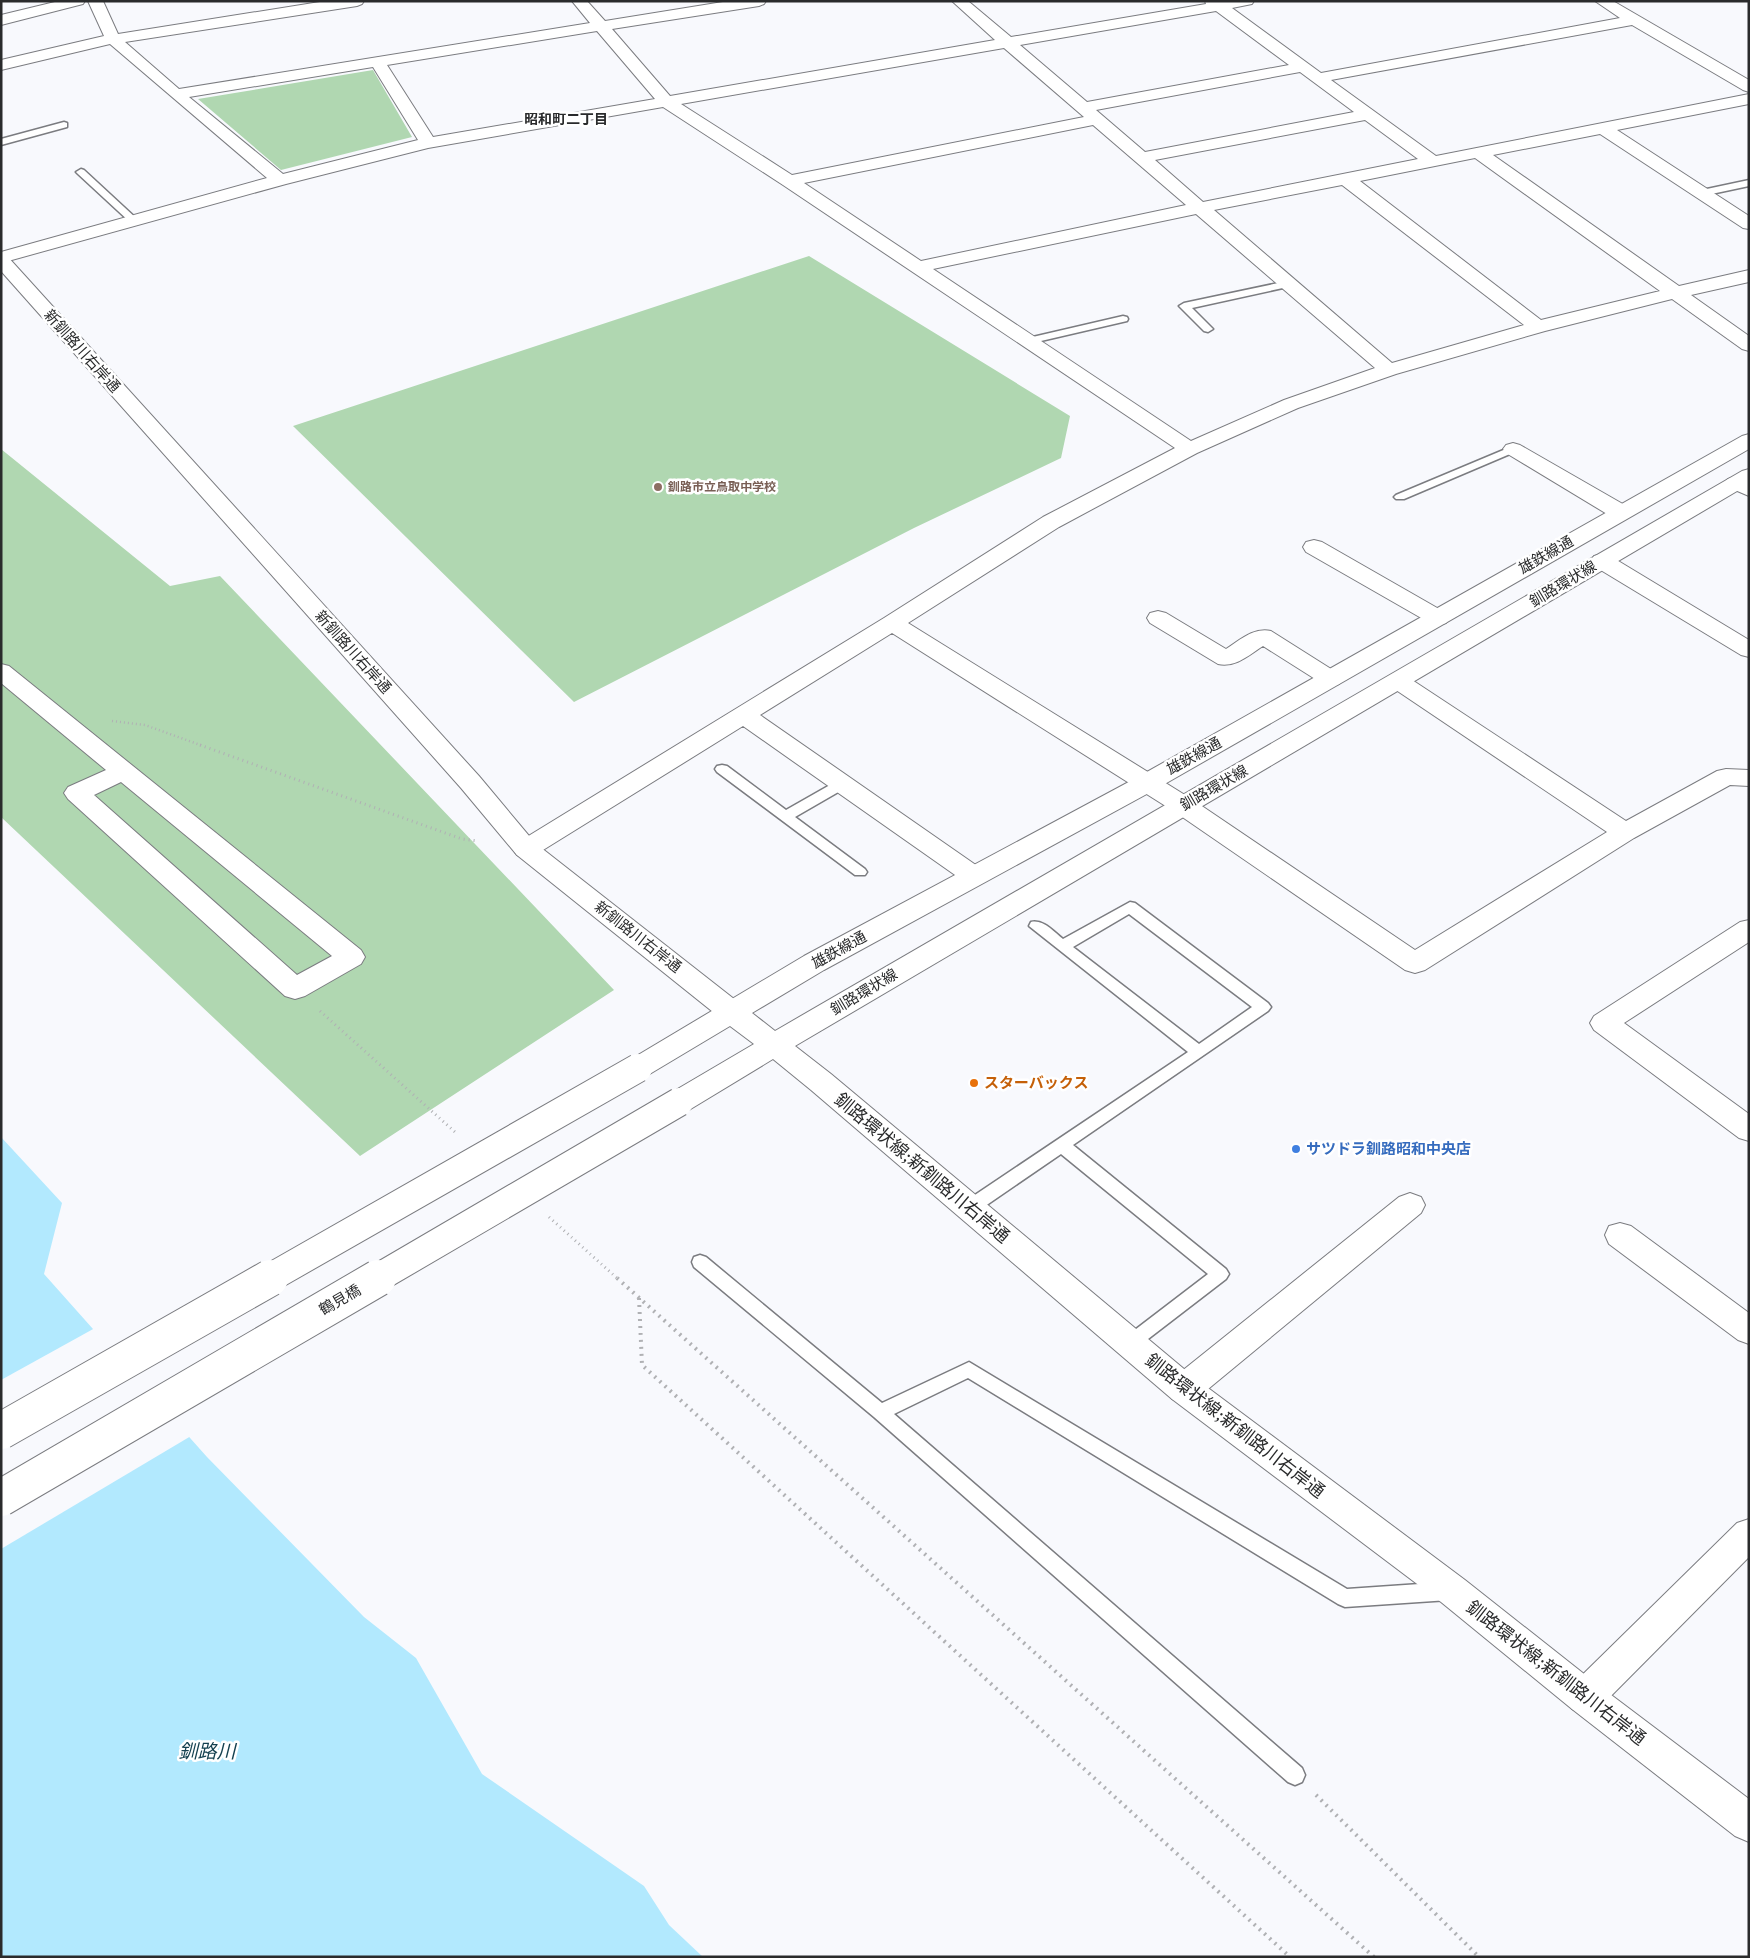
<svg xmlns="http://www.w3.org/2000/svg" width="1750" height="1958" viewBox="0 0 1750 1958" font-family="'Libre Baskerville','Noto Sans JP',serif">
<rect width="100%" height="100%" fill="#f8f9fd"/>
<path fill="#b0d7b1" d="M373,70L412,137L281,170L198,99Z
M809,256L1070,416L1061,458L914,528L574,702L293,426Z
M1,449L170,586L220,576L614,990L360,1156L1,817Z"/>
<path fill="#b2e9fe" d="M1,1137L62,1203L44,1274L207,1457L364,1617L416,1658L482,1774L644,1886L669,1925L703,1957H1Z"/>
<path fill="#f8f9fd" d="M95,1328L191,1436L1,1549V1380Z"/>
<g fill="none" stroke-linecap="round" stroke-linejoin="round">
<g stroke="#7b7c80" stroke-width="3">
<path id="lane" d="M64,122L67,123V127L1,145V139Z
M81,169L84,170L137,219V223H131L78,174L76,172Z
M1749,180V186L1702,196L1697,193L1702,190Z
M1288,281L1293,284L1292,286L1192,308L1213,329L1208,332L1204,331L1179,306L1184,303Z
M1123,316L1127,317L1128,319L1127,321L1028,344L1023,341L1024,339Z
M1513,446L1519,449L1517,451L1404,499H1396L1394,497L1396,495Z
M722,765L727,766L786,810L837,781H847L849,784L847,787L795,817L865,869L867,872L865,875H855L717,772L715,769L717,766Z
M1130,902L1135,903L1268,1003L1271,1007L1268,1011L1073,1145L1226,1269L1229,1274L1226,1279L1135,1349L1129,1351L1123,1349L1120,1344L1123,1339L1208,1274L1061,1154L975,1213L969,1214L963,1213L961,1208L963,1203L1188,1052L1029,926L1031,922C1043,919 1054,932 1063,939ZM1129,914L1252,1007L1199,1044L1073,947Z
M700,1255L706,1257L882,1403L969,1362L1347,1589L1449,1582L1456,1585L1459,1591L1456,1597L1449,1600L1345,1607L1338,1604L968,1378L894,1414L1302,1768L1305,1775L1302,1782L1295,1785L1288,1782L874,1417L694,1267L692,1262L694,1257Z"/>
</g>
<g stroke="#7b7c80" stroke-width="2">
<path id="street" d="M59,1H85L83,4L1,25V15Z
M88,1H103L118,34L326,1H364L362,4L357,6L125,42L179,89L590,23L572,1H587L605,21L729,1H766L764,4L759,6L612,29L670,96L995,40L952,1H968L1011,37L1206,4L1205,1H1254L1252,4L1232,8L1321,73L1620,18L1595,1H1613L1749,80V92L1743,90L1632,25L1331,80L1436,156L1749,94V104L1617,130L1749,216V229L1743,228L1600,134L1493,155L1679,286L1749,270V282L1691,295L1749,336V351L1742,349L1672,299L1545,331L1396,374L1298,408L1197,453L1059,527L908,623L1193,800L1415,950L1607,832L1390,686L1386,681L1390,676L1398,674L1406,676L1626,821L1717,771L1726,769L1749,770V786L1730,785L1634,838L1425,970L1415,973L1405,970L1175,812L892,633L760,715L983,870L987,876L983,882L974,885L965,882L743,726L535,855L526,858L517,855L513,849L517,843L884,618L1043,517L1175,448L783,185L663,107L428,148L286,184L1,263V252L267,178L110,44L1,70V60L104,36ZM1216,11L1289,65L1087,102L1020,45ZM597,31L655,99L433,137L387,65ZM1004,48L1084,117L792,175L681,104ZM373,67L418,140L283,174L189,97ZM1300,72L1354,112L1145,152L1096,110ZM1365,120L1418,159L1203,202L1155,160ZM1093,125L1186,205L921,261L804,183ZM1475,158L1660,291L1541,320L1360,181ZM1342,185L1524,325L1392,363L1214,210ZM1196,214L1375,368L1284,400L1191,441L933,269Z
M1513,443L1520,445L1628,507L1631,512L1628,517L1620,518L1612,517L1506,453L1503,449L1506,445Z
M1735,477L1749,482V496L1728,487L1724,483L1728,479Z
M1314,540L1322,542L1446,613L1449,618L1446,623L1438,625L1430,623L1306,552L1303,547L1306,542Z
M1602,554L1610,556L1749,640V657L1741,655L1594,566L1591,561L1594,556Z
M1158,611L1166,613L1226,649C1240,640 1254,627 1271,631L1339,674L1343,679L1339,684L1331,686L1323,684L1263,646C1249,655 1235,668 1218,664L1150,623L1147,618L1150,613Z
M1,664L9,666L361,950L365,957L361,964L305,996L295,999L285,996L68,799L64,793L68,787L106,770L1,683ZM121,782L332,956L297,975L94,795Z
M1749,920V942L1624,1023L1749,1114V1141L1739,1138L1594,1030L1590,1023L1594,1016L1740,922Z
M1410,1193L1421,1197L1425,1205L1421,1213L1196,1399L1184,1403L1172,1399L1168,1389L1172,1379L1399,1197Z
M1620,1223L1631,1226L1749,1313V1344L1738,1340L1609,1244L1605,1235L1609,1226Z
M1749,1519V1557L1598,1709L1585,1714L1572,1709L1567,1697L1572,1685L1737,1523Z"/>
</g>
<g stroke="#7b7c80" stroke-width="2">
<path id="secondary" d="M1,255L7,256L479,776L535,843L743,1006L747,1013L743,1020L733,1023L723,1020L517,855L461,788L1,271Z"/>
</g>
<g stroke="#7b7c80" stroke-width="2">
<path id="primary" d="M1749,434V449L1156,789L824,970L752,1013L775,1031L1742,471L1749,469V484L795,1046L831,1074L1196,1379L1465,1580L1598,1685L1749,1799V1842L1735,1836L1572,1709L1441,1602L1172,1399L811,1090L773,1059L689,1110L679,1113L669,1110L664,1102L669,1094L754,1044L730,1026L648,1075L638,1079L628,1075L624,1068L628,1061L804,956L1138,777L1742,436Z"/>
</g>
<path stroke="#b0b1b4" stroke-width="2.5" stroke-dasharray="1 3" stroke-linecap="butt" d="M112,721L145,725L203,746"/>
<path stroke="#b0b1b4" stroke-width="3" stroke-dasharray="1 4" stroke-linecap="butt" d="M200,745L462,839L478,841
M320,1011L455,1132
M549,1217L618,1279"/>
<path stroke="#b0b1b4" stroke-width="4" stroke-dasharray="2 5" stroke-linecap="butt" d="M617,1278L1374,1957
M639,1298L642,1365L1290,1957
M1316,1795L1479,1957"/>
<use href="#lane" fill="#fff" fill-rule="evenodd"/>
<use href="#street" fill="#fff" fill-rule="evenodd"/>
<use href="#secondary" fill="#fff" fill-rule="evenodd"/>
<use href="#primary" fill="#fff" fill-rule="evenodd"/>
<g stroke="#7b7c80" stroke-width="30" stroke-linecap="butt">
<path id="primary-bridge-far1" d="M268,1279L638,1068
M376,1279L679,1102"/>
</g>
<g stroke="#7b7c80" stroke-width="38" stroke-linecap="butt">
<path id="primary-bridge" d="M1,1431L270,1278
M1,1498L378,1278"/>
</g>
<use href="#primary-bridge-far1" stroke="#fff" stroke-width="28"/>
<use href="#primary-bridge" stroke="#fff" stroke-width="36"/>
</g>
<circle fill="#8d6e63" stroke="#fff" stroke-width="2" cx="658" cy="487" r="5"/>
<circle fill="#e8710a" stroke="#fff" stroke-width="2" cx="974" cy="1083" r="5"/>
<circle fill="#3f7fe0" stroke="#fff" stroke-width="2" cx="1296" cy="1149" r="5"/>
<g text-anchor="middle" stroke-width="5" stroke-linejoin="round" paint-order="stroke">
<g font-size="12" font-weight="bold" fill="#785e54" stroke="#fff" text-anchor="start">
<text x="668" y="491">釧路市立鳥取中学校</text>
</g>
<g font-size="14" font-weight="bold" fill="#2a2b2c" stroke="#fff">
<text x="566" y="124">昭和町二丁目</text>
</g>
<g font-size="15" fill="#2a2b2c" stroke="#fff">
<text transform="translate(82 351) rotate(48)" y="5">新釧路川右岸通</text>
<text transform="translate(1546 555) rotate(-30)" y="5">雄鉄線通</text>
<text transform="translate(1563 584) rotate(-31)" y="5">釧路環状線</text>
<text transform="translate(353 652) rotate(48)" y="5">新釧路川右岸通</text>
<text transform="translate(1194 756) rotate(-29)" y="5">雄鉄線通</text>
<text transform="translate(1214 788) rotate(-30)" y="5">釧路環状線</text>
<text transform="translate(638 937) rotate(38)" y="5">新釧路川右岸通</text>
<text transform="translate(839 950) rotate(-29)" y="5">雄鉄線通</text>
<text transform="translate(864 992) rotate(-31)" y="5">釧路環状線</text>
<text transform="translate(340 1300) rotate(-30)" y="5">鶴見橋</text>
</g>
<g font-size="15" font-weight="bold" fill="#c56008" stroke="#fff" text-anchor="start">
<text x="984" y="1088">スターバックス</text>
</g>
<g font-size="15" font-weight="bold" fill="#366cbe" stroke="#fff" text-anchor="start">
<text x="1306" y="1154">サツドラ釧路昭和中央店</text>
</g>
<g font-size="18" fill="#2a2b2c" stroke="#fff">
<text transform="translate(922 1168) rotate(40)" y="6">釧路環状線;新釧路川右岸通</text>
<text transform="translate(1235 1426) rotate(38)" y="6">釧路環状線;新釧路川右岸通</text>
<text transform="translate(1556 1673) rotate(38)" y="6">釧路環状線;新釧路川右岸通</text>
</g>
<g font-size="19" font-style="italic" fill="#154150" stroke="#fff">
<text x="207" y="1758">釧路川</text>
</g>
</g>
<rect width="1750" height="1958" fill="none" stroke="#2a2b2c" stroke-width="5"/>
</svg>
